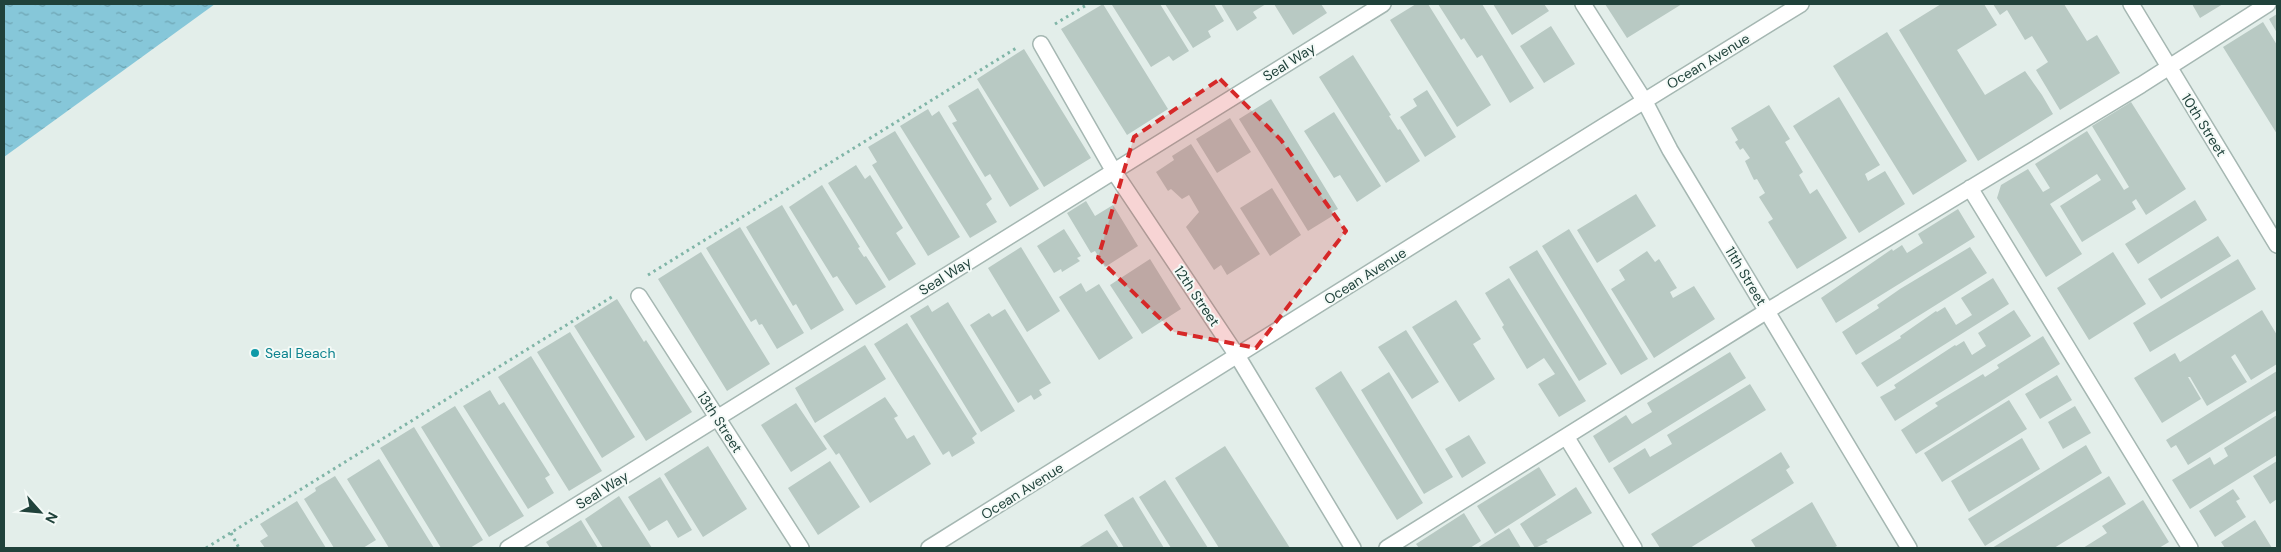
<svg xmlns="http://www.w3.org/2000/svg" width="2281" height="552" viewBox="0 0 2281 552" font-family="'DM Sans',sans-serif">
<defs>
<pattern id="water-ripples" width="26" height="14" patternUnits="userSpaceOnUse" patternTransform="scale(1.25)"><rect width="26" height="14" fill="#86c7d9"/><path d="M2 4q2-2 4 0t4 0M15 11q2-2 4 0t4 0" fill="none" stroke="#6da3b1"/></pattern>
</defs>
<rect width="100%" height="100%" fill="#e3eeea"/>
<path fill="url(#water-ripples)" d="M4,4H215L4,157Z"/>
<path fill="#b8c9c3" d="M1103,4L1168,109L1127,135L1061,29Z
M1115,4H1160L1189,51L1173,61L1169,56L1151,67L1112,5Z
M1165,4H1214L1224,21L1208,31L1211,37L1193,48Z
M1221,4H1266L1253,12L1257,18L1237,31Z
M1274,4H1321L1327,13L1293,35Z
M1416,4H1428L1491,105L1457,127L1390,20Z
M1438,4H1482L1534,88L1510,103L1482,55L1477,58L1464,38L1461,40Z
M1493,4H1544L1549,11L1512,35Z
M1605,4H1682L1627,38Z
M1941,4H1984L1997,25L1957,50L1985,95L2025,71L2042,95L2053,114L1978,161L1899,30Z
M1993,4H2064L2087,41L2097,35L2120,73L2060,110L2036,70L2048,62L2032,36L2025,40L2007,10L2000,15Z
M2192,4H2223L2200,18Z
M2277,14V33L2269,19Z
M2263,22L2277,45V134L2223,47Z
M1551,26L1575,64L1544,83L1520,46Z
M1887,32L1967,161L1913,195L1833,66Z
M1024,49L1091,158L1044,187L977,79Z
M1353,55L1391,115L1389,116L1398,130L1400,129L1420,161L1386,183L1319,77Z
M978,88L1039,189L1010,207L990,174L985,177L952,123L957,121L948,106Z
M1427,90L1456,137L1425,157L1400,117L1417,106L1413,99Z
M1839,97L1880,165L1865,174L1868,181L1885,171L1905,204L1859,233L1793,126Z
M1271,99L1338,209L1332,212L1334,215L1308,231L1239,119Z
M2131,102L2186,189L2146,215L2136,199L2132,202L2136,209L2082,242L2060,206L2101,180L2097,174L2050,204L2082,254L2046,277L1997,198L2001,185L2028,169L2043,192L2050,188L2035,164L2087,131L2124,190L2129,187L2092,126Z
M1769,105L1790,139L1785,142L1803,172L1799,175L1810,194L1817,189L1847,238L1797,269L1768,222L1773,219L1759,197L1765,193L1757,179L1754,180L1751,174L1745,161L1750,158L1743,148L1740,150L1735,142L1738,140L1731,128Z
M928,109L932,116L939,111L992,199L986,204L997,222L970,238L900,126Z
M1334,112L1381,186L1357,202L1340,175L1334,178L1304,131Z
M1230,118L1251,152L1217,173L1196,139Z
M895,131L960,237L928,256L872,165L877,162L868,147Z
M1191,144L1260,254L1227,275L1221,265L1214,270L1186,227L1199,212L1189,195L1182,199L1171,189L1168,191L1156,172L1174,160L1172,156Z
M856,165L865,179L870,175L903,228L896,233L916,264L889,281L828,183Z
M822,185L860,247L858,248L864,257L866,256L886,287L856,305L837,276L833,278L789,207Z
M1272,188L1301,235L1270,256L1240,208Z
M1636,194L1656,226L1597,263L1577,230Z
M2195,200L2207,220L2138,264L2125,244Z
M1086,201L1095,216L1113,205L1138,246L1105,267L1095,251L1091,253L1067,213Z
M782,205L844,310L811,330L796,304L793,306L746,227Z
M1958,209L1975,237L1836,323L1821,298L1892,249L1893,251L1902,245L1907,253L1923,243L1918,234Z
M740,227L804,333L777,349L762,324L759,325L756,319L751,322L706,248Z
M1064,229L1081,256L1077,258L1080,261L1062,272L1061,269L1054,273L1037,246Z
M1569,229L1648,359L1621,375L1542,246Z
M2218,236L2231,256L2161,299L2148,279Z
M1021,247L1060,311L1027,332L988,268Z
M1970,247L1987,273L1856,355L1842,332L1879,308L1877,305L1900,289Z
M1537,250L1607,364L1579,381L1509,267Z
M1647,251L1655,262L1659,259L1677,288L1670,292L1673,298L1694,286L1715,319L1654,358L1611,289L1625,280L1619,270Z
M701,252L770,364L727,391L658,279Z
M2113,252L2146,304L2089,340L2057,288Z
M1150,259L1181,309L1142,334L1110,285Z
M2238,259L2256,289L2150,352L2133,323Z
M1509,278L1586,401L1559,417L1538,384L1555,374L1544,358L1527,369L1502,327L1504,325L1485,293Z
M1993,278L2009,304L1877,387L1861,363L1901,338L1900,336L1936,311L1937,312L1945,307L1956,325L1972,315L1961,298Z
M1081,283L1086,292L1099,284L1133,338L1099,360L1059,297Z
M617,299L644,342L646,340L692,412L646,441L574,326Z
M1456,300L1481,339L1473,344L1495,379L1459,402L1412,327Z
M948,302L1015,411L981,432L910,316L928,305L932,312Z
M1005,309L1051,383L1039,390L1042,395L1034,400L1031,395L1018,403L970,325L989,313L992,317Z
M2014,310L2031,336L1895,421L1880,397L1896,388L1894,385L1955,345L1956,346L1964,341L1972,355L1986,346L1978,333Z
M2262,310L2277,335V364L2251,380L2235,354L2231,357L2247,382L2207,406L2190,377H2188L2201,399L2162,423L2134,378L2175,353L2180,362Z
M907,323L977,434L972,438L975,443L952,457L949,451L943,455L874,344Z
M1406,330L1439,382L1412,399L1378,347Z
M570,332L635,437L602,458L537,352Z
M2043,336L2060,364L1916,454L1901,430L1938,406L1935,403L1983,374L1985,377L1999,368L1997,365Z
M865,345L886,379L815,423L795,388Z
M1730,352L1746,378L1609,463L1593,436L1626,415L1632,424L1652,412L1647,403Z
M531,356L602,471L569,491L498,377Z
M1341,371L1423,503L1397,520L1315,388Z
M2277,371V410L2188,465L2176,445L2171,448L2166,440Z
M1389,372L1453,477L1424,494L1361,390Z
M2057,375L2072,400L2040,419L2025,394Z
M1750,384L1766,410L1629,494L1613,468L1645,448L1650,457L1672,444L1667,435Z
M490,390L499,405L504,402L550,475L545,478L554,493L528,509L463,406Z
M885,397L898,416L894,418L907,439L914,435L931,464L870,503L839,453L836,455L823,436Z
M2009,400L2027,429L1942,482L1924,453Z
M796,403L827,449L791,472L761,425Z
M455,406L524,516L489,537L421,427Z
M2075,406L2091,433L2063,449L2048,422Z
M2277,415V455L2190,509L2172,480L2210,457L2214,465L2228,456L2224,448Z
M414,427L483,540L470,548H441L380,448Z
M1469,435L1486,463L1462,478L1445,449Z
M2022,438L2040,469L1969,512L1951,481Z
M2086,445L2102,473L1985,546L1968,519Z
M708,446L747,509L703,537L664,474Z
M1225,446L1290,548H1219L1175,478Z
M1781,452L1790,467L1786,470L1794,483L1690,548H1660L1651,534Z
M379,459L434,548H389L347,479Z
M830,461L860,507L818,535L788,488Z
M2277,461V499L2270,504L2253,476Z
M1539,467L1556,495L1495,534L1477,506Z
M335,476L376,540L363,548H334L304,499L316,491L315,488Z
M2109,476L2126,504L2054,548H1992Z
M660,477L692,530L678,538L667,520L649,531L628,497Z
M1165,480L1208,548H1171L1139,497Z
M1576,487L1592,513L1546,540L1548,542L1535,548L1520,524Z
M2233,489L2240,499L2236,501L2246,517L2215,537L2199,511Z
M619,496L652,548H603L585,519Z
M1133,497L1164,548H1124L1104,515Z
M2143,500L2169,542L2159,548H2083L2107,533L2102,526Z
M297,501L326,548H265L260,541L268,536L260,524Z
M1812,502L1837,546L1833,548H1756L1751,540Z
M1464,513L1481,541L1470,548H1419L1416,544Z
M581,520L598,548H550L546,542Z
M2255,520L2272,548H2225L2221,542Z
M1509,528L1521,548H1477Z
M1107,530L1119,548H1078Z"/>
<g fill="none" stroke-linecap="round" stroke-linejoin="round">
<g stroke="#a5b7b2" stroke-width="18">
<path id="minor" d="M1583,4L1644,100L1670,150L1909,548
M2131,4L2277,245
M1041,44L1113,170L1238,357L1353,548
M1970,188L2190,548
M639,296L801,548
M1567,438L1634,548
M508,548L1383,4
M929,548C1221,368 1509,183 1801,4
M1387,548L1767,311L2141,85L2268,4"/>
</g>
<path stroke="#80b5a7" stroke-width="3" stroke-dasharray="2.5 4" stroke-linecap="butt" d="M1055,24L1088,4
M648,275L1018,47
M231,533L239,548
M206,548L615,295"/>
<use href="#minor" stroke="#fff" stroke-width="15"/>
</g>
<path fill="#d62828" fill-opacity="0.2" stroke="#d62828" stroke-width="4" stroke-dasharray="10 6" stroke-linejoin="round" d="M1220,79L1281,140L1346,231L1256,348L1174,332L1098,258L1134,137Z"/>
<circle fill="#0f9aa8" stroke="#f4faf7" stroke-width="2" cx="255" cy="353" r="5"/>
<g text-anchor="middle" stroke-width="4" stroke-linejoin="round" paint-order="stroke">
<g font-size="14" fill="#20423b" stroke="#f4faf7">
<text transform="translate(1708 61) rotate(-31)" y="5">Ocean Avenue</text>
<text transform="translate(1289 62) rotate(-32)" y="5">Seal Way</text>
<text transform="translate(2204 125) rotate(58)" y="5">10th Street</text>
<text transform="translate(945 276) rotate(-32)" y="5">Seal Way</text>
<text transform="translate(1365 276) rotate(-32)" y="5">Ocean Avenue</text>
<text transform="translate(1746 276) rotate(59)" y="5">11th Street</text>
<text transform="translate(1197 296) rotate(56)" y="5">12th Street</text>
<text transform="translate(720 422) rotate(57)" y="5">13th Street</text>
<text transform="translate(602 490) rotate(-32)" y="5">Seal Way</text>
<text transform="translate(1022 491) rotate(-32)" y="5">Ocean Avenue</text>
</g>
<g font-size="14" fill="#0d838f" stroke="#f4faf7" text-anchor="start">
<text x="265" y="358">Seal Beach</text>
</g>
</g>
<rect width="2281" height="552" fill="none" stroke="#20423b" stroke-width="10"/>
<g transform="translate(40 512) rotate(117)" stroke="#f4faf7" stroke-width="4" paint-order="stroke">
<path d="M0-4L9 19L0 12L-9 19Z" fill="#20423b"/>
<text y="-8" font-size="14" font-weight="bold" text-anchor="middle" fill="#20423b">N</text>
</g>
</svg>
